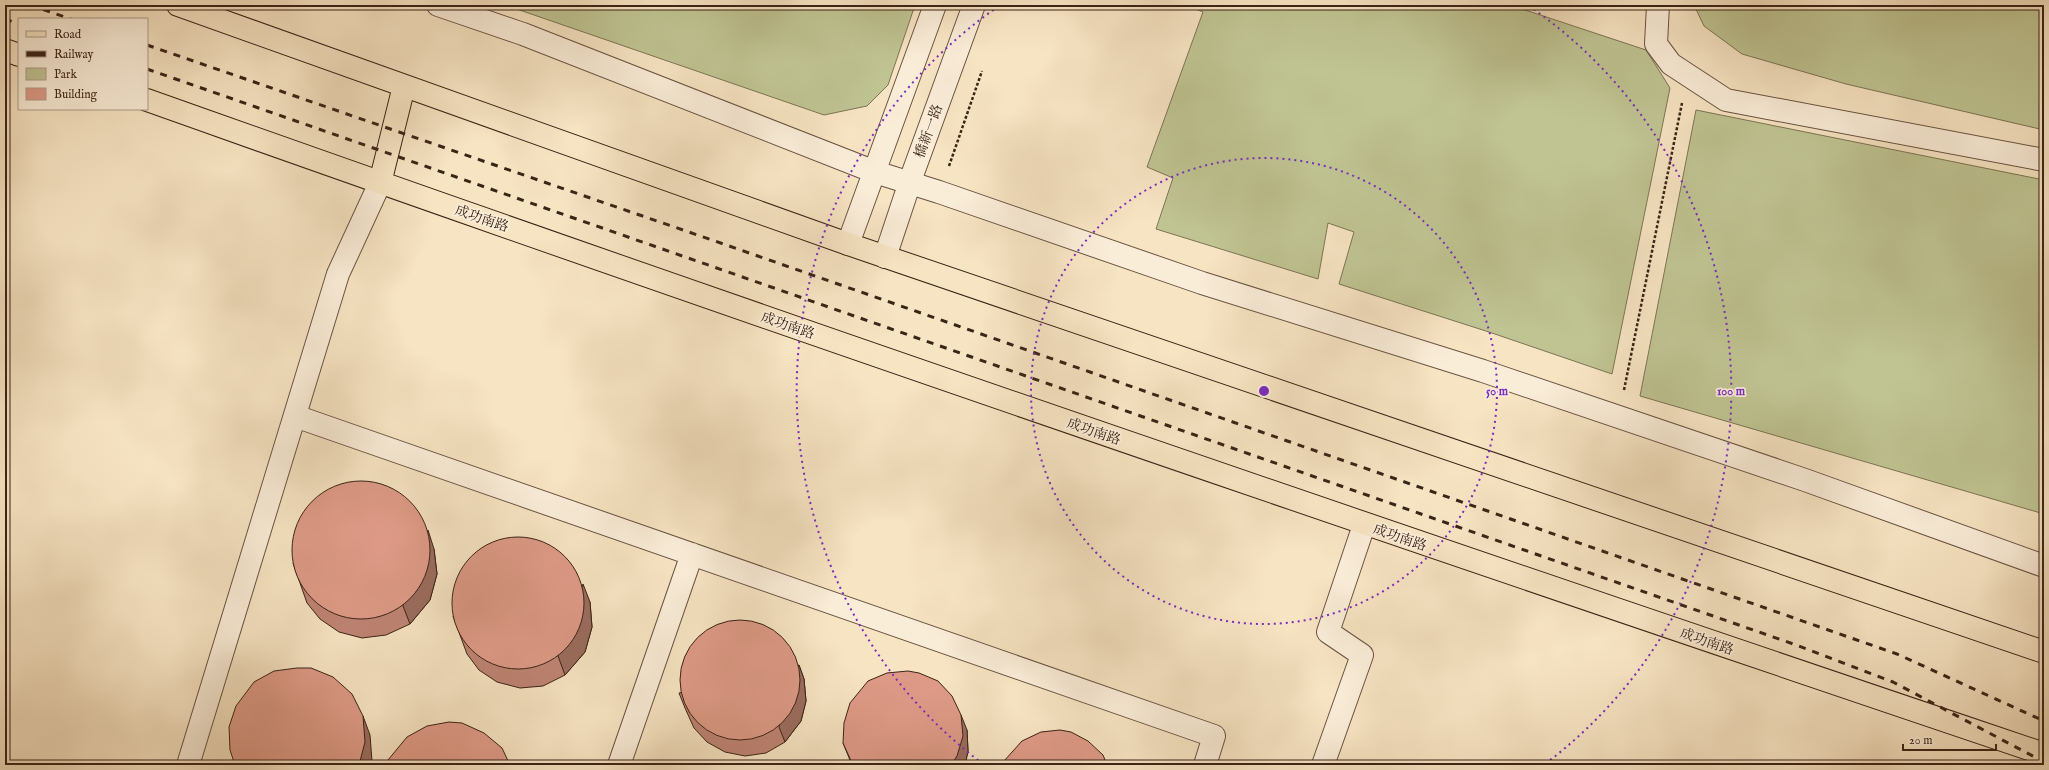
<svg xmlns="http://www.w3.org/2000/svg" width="2049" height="770" viewBox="0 0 2049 770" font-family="'IM FELL English','Noto Serif TC',serif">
<rect width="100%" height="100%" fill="#f7e4c3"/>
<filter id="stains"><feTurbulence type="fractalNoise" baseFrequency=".005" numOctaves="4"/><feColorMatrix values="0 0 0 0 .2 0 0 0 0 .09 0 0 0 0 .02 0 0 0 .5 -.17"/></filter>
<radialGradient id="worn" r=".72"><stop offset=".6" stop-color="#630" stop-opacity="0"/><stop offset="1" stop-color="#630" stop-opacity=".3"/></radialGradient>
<path fill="#bfc492" stroke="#7d7454" d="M505,5H915L888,85L867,106L824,115Z
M1186,5H1510L1646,50L1670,88L1612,374L1489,332L1339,284L1354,232L1328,223L1318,279L1156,229L1173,178L1147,167L1203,12Z
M1694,5H2044V130L1846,84L1742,54L1704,26Z
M1696,110L2044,180V514L1640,396Z"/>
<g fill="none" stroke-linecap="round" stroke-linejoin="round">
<g stroke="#6a5341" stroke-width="24">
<path id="minor" d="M438,5L523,34L875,172L939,192L1202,283L1483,371L1805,480L2044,566
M1658,5L1656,44L1671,64L1726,100L2044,160
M848,244L935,5
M885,257L914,170L974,5
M295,416L1214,736L1205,765
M188,765L338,274L380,183
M619,765L692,554
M1323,765L1362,655L1328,632L1364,525"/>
</g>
<g stroke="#3b2316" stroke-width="24">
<path id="major" d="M178,5L848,244L2044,652
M5,50L19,55
M147,100C777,324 1410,540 2044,754
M380,183L404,86"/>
</g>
<path stroke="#3b2316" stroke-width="2.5" stroke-dasharray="3 2" stroke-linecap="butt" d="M949,166L982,71
M1624,390L1682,103"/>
<use href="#minor" stroke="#faedd8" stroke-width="22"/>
<use href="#major" stroke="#f7e4c3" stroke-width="22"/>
<path stroke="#3b2316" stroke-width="3" stroke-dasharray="7 7" stroke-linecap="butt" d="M30,5L71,19
M5,19L19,24
M147,45L712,240L1897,654L2044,721
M147,69L1799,646L1893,682L2044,762"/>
</g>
<path fill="#bf8474" stroke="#3b2316" d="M434,549L437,574L430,600L410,624L386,635L362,638L339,632L320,619L307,603L293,563Z
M590,602L592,627L585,652L565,675L543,686L520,688L497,682L479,670L467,654L453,616Z
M799,665L804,679L806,701L801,721L785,742L766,753L745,756L725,752L707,742L694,728L685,708L679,693Z
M967,730L968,751L965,765H852L843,743Z"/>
<path fill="#9b6c5e" stroke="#3b2316" d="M428,530L434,549L437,574L430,600L410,624L403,606Z
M583,584L590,602L592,627L585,652L565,675L558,656Z
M799,665L804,679L806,701L801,721L785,742L779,727Z
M961,715L967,730L968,751L965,765H951Z
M363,716L370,735L372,761L371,765H359Z"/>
<path fill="#de9a87" stroke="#3b2316" d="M292 550a69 69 0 1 1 138 0a69 69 0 1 1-138 0Z
M452 603a66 66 0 1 1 132 0a66 66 0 1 1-132 0Z
M680 680a60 60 0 1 1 120 0a60 60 0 1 1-120 0Z
M297,668H311L333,677L352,694L363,716L365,742L359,765H235L230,750L229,727L236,706L254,682L274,671Z
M908,671L919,673L938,681L952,696L961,715L963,736L957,756L951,765H854L852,763L843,743L844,723L850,703L868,681L887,673Z
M449,722L462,723L484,733L502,748L510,765H387L388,760L407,737L427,726Z
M1060,730L1071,732L1088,741L1103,755L1107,765H1003L1004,761L1022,741L1041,732Z"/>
<g fill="none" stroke="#7b2cbf" stroke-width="2" stroke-dasharray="2 4">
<circle cx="1264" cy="391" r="233"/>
<path d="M983 764A467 467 0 0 1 999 6M1529 6A467 467 0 0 1 1545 764"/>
</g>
<g text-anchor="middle" stroke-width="3.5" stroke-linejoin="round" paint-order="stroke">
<g font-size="14" fill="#3b2316" stroke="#faedd8">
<text transform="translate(928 131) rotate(-70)" y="5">橋新一路</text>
<text transform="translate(482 218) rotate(19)" y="5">成功南路</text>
<text transform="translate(788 325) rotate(19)" y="5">成功南路</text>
<text transform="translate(1094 431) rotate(19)" y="5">成功南路</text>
<text transform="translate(1400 537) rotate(19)" y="5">成功南路</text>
<text transform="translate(1707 641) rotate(19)" y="5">成功南路</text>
</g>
</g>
<circle cx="1264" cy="391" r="6" fill="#7b2cbf" stroke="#faedd8" stroke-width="2"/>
<g font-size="12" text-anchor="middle" font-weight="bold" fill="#7b2cbf" stroke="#faedd8" stroke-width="3.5" stroke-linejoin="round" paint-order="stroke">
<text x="1497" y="395">50 m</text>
<text x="1731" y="395">100 m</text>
</g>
<rect width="2049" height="770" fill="none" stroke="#f7e4c3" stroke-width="20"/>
<rect x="6" y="6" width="2037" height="758" fill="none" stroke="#3b2316" stroke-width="2"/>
<rect x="10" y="10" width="2029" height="750" fill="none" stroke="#3b2316"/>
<rect x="18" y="18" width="130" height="92" fill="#faedd8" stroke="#ae9c8a"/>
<rect x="26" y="31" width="20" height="6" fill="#f7e4c3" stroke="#ae9c8a"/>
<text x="54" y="38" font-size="12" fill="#3b2316">Road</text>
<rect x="26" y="51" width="20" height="6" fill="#3b2316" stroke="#ae9c8a"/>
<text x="54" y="58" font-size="12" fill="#3b2316">Railway</text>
<rect x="26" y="68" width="20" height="12" fill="#bfc492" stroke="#ae9c8a"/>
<text x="54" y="78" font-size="12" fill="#3b2316">Park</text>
<rect x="26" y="88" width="20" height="12" fill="#de9a87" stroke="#ae9c8a"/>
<text x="54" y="98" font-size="12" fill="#3b2316">Building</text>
<path d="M1903 744v6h93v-6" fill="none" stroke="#3b2316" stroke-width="2"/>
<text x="1909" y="744" font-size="12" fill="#3b2316" stroke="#faedd8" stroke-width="3" paint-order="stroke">20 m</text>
<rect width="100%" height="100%" filter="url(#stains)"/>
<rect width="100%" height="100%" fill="url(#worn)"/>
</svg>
